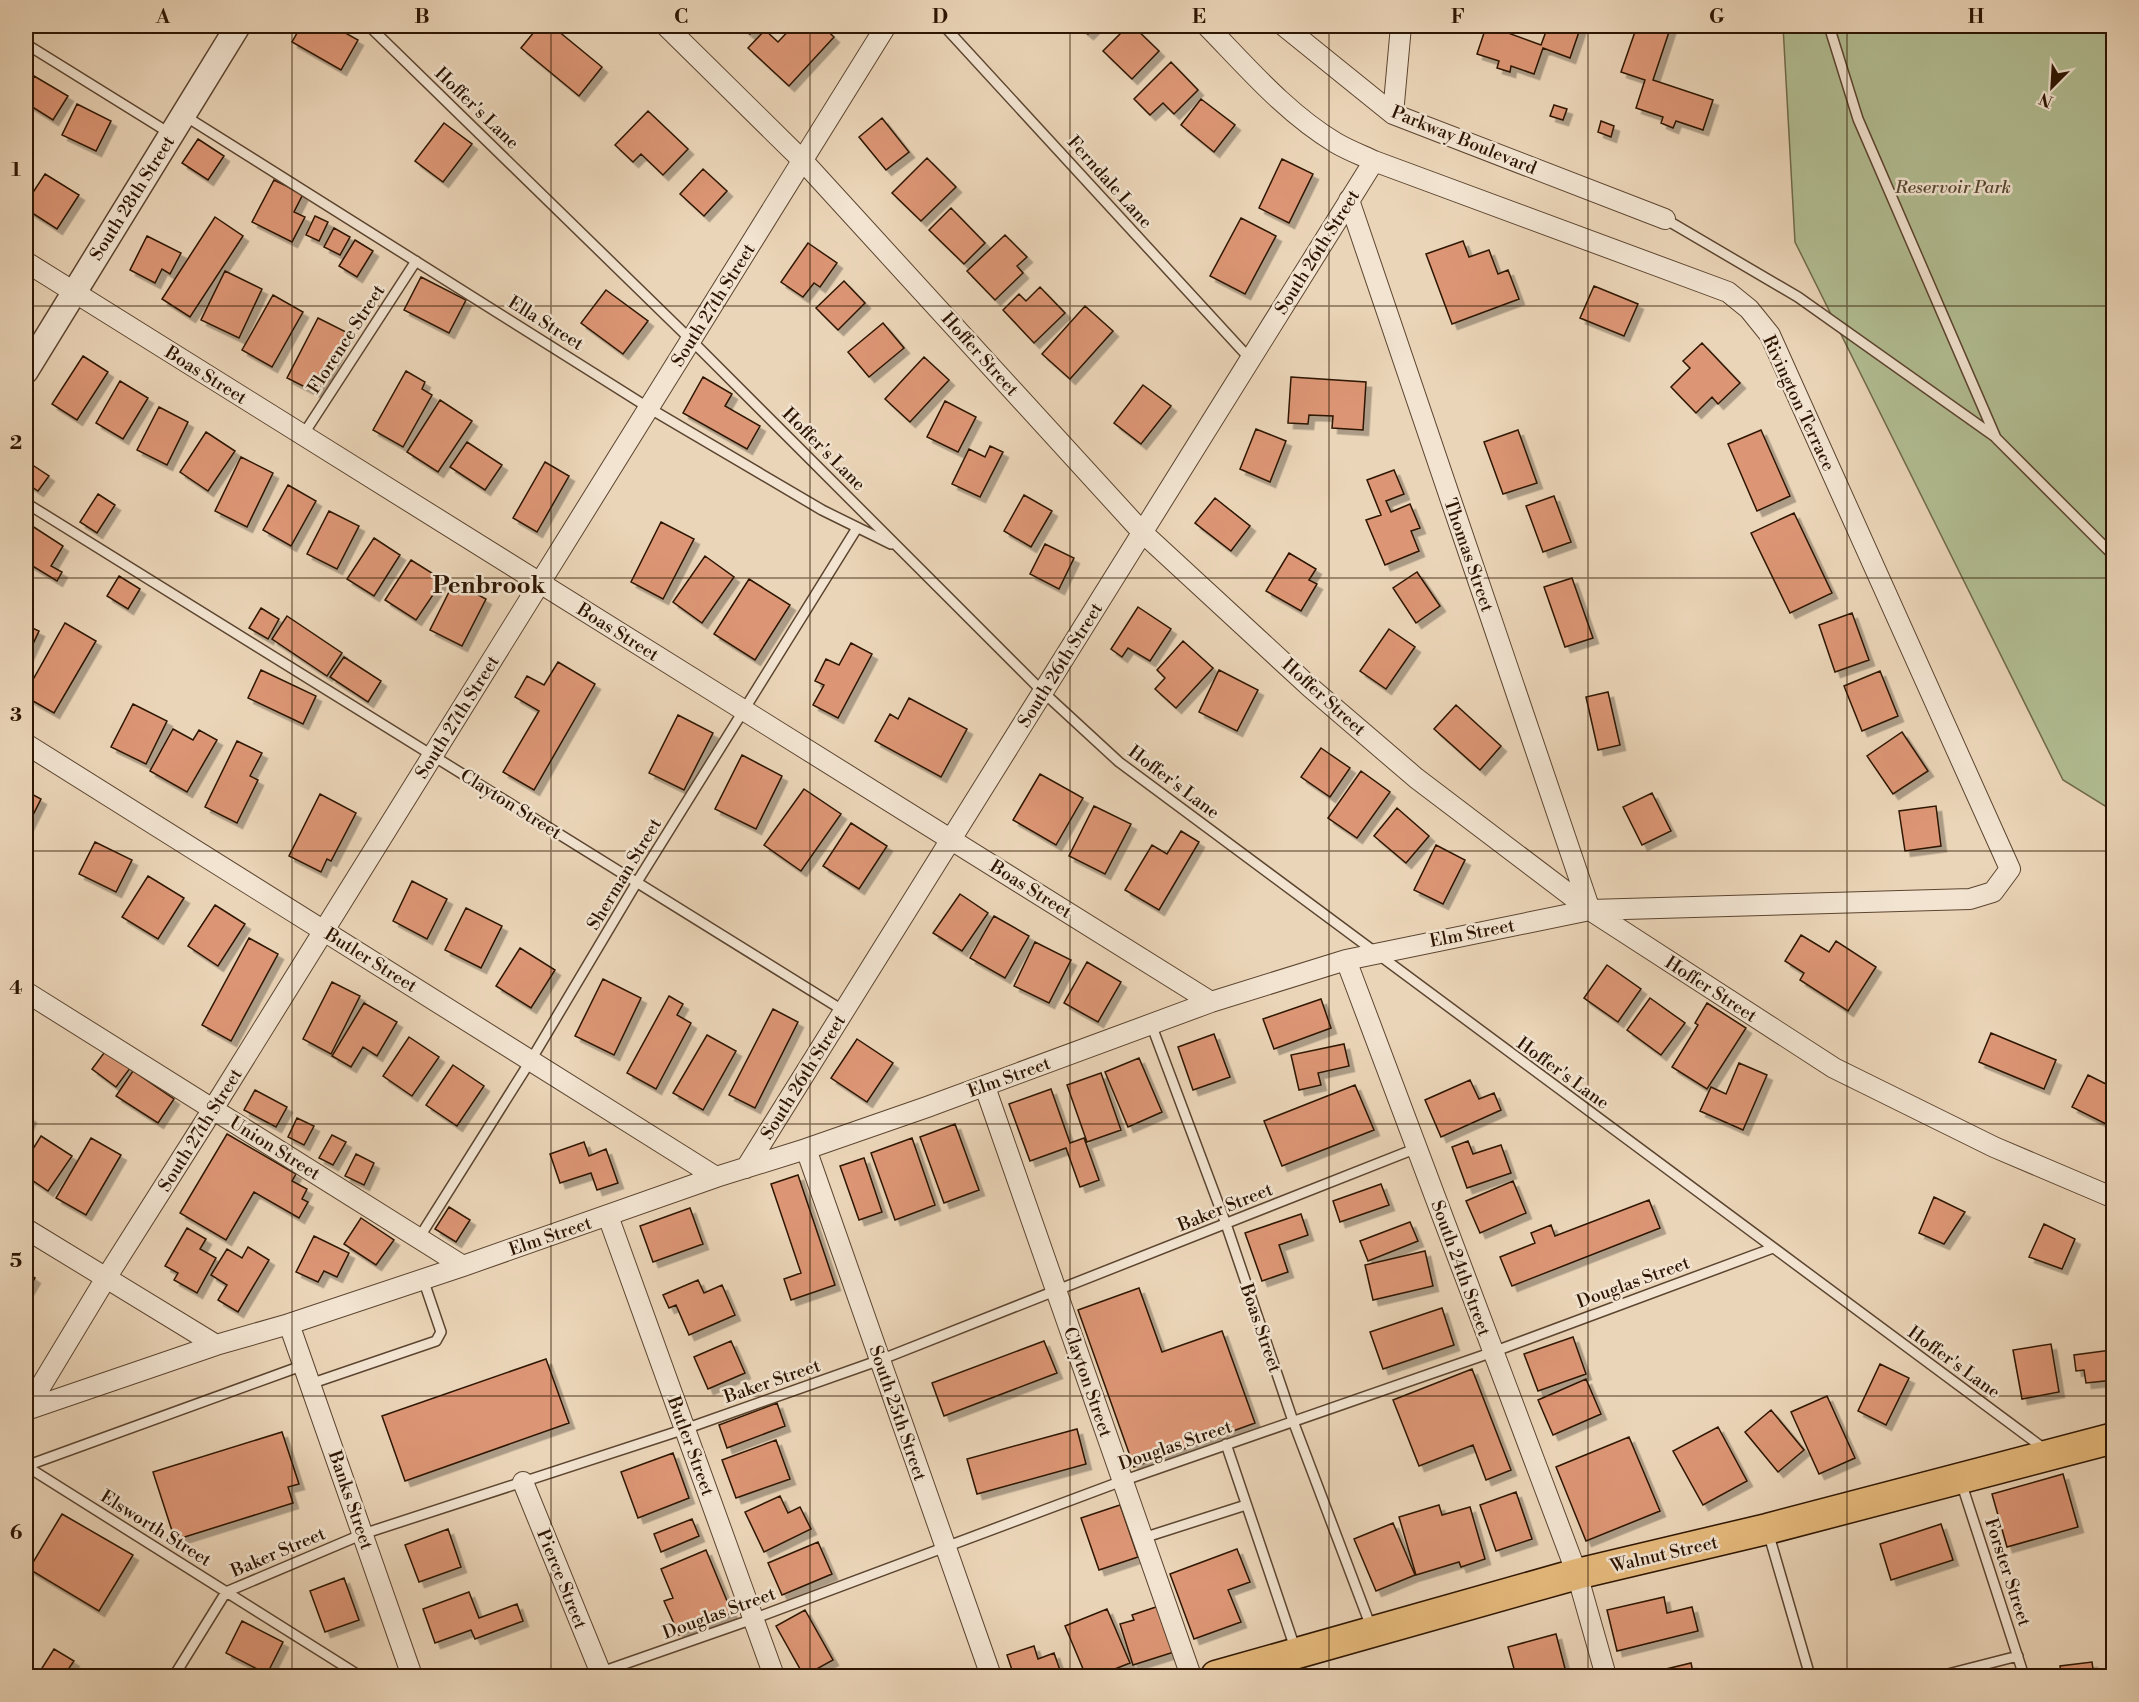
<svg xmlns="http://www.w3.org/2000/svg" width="2139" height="1702" viewBox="0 0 2139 1702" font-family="'Libre Bodoni',serif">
<defs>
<filter id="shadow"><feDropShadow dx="5.5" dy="5.5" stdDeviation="0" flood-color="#0004"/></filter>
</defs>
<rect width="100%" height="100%" fill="#ebd5b8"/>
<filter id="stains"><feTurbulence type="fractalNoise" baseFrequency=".00333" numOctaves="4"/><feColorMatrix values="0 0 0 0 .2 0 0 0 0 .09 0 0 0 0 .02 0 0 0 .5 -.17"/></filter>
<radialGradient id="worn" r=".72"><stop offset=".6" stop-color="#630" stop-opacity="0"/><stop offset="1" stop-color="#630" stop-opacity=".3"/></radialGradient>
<path fill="#b2be93" stroke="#706a4a" stroke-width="1.5" d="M1783,26H2113V811L2063,780L1795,242Z"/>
<path fill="#dd9675" stroke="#2d1502" stroke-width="1.5" filter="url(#shadow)" d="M301,26H333L358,40L341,70L292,42Z
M539,26H552L602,67L579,96L521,48Z
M740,26H758L750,34Z
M793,26H822L834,37L789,86L748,48L765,30L778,42Z
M1078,26H1096L1088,34Z
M1128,26H1133L1159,51L1132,79L1103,51Z
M1462,26H1489L1541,45L1548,26H1581L1570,58L1543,48L1534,74L1511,66L1510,72L1497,68L1499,61L1477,54L1486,27Z
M1637,26H1671L1653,80L1713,100L1703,130L1676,121L1673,128L1661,123L1663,117L1636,108L1645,80L1621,72Z
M1171,62L1198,90L1174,114L1163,103L1150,115L1134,99Z
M34,76L68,96L53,120L26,103V90Z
M1201,99L1235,125L1214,152L1181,125Z
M77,104L111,121L96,151L62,135Z
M1554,105L1567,109L1563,120L1550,116Z
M648,111L688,149L663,175L641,154L633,162L615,145Z
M882,118L909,152L886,170L859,137Z
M1601,121L1614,126L1611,137L1598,132Z
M444,123L472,144L443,182L415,161Z
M198,139L224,156L208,180L182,163Z
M927,158L956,187L921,221L892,193Z
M1282,159L1313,174L1289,223L1259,208Z
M703,169L727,191L704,216L680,194Z
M45,174L79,195L57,229L26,209V203Z
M274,180L303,194L294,212L305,217L292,242L252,222Z
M951,208L985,243L964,264L929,230Z
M315,216L328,222L319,241L306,235Z
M215,217L243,236L190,317L162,299Z
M1241,218L1276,236L1245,294L1210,276Z
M334,228L350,237L340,255L324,247Z
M1005,235L1027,257L1017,266L1023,273L995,300L967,271Z
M147,236L181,253L170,274L162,269L155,283L130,270Z
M355,240L373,251L357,277L339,266Z
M1463,241L1469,257L1489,250L1498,274L1508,270L1519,299L1452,324L1426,254Z
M808,243L837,263L820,287L814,283L803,297L781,282Z
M225,271L262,289L239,338L201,320Z
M421,277L466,300L449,333L404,310Z
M844,281L865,303L838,330L816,308Z
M1594,286L1638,304L1624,336L1580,318Z
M1040,287L1065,313L1034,343L1003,310L1019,294L1026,301Z
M606,290L648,321L623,354L581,323Z
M273,295L303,312L272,367L242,350Z
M1085,306L1113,331L1070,379L1042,354Z
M318,318L348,333L317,393L287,378Z
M883,323L904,348L869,377L848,352Z
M1702,343L1740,383L1718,404L1712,397L1696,413L1671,387L1690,368L1683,361Z
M83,356L108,372L77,420L52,404Z
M924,357L949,380L910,422L885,399Z
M406,371L425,382L422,389L432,395L403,447L373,430Z
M703,377L732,394L725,406L760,426L747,449L683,413Z
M1291,377L1366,382L1363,430L1332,428L1333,416L1309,415L1308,424L1288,423Z
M120,381L148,398L123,439L96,423Z
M1143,385L1171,406L1141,444L1114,423Z
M440,400L472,421L438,472L407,452Z
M945,401L976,417L958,452L927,437Z
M159,407L188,422L167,465L137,450Z
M1256,429L1286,441L1270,482L1240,469Z
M1518,430L1537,483L1503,494L1484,442Z
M1761,430L1790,496L1757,511L1728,444Z
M206,432L235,451L208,491L180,472Z
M467,442L502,465L485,490L450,467Z
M990,446L1003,452L980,497L952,484L969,449L985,457Z
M241,457L273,473L247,527L215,511Z
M545,462L569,476L537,532L513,518Z
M31,464L49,476L38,491L26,483V474Z
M1394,470L1404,494L1386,501L1391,512L1410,504L1420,528L1411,531L1419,551L1385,565L1366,520L1381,515L1367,480Z
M288,485L316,501L291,546L263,530Z
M98,494L115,505L97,533L80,522Z
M1024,495L1052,511L1031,547L1004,531Z
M1554,496L1571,542L1543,552L1526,506Z
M1215,498L1250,526L1231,551L1195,523Z
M329,511L359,526L337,569L307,554Z
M1794,513L1832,593L1790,613L1751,533Z
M26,522L63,546L51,566L62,572L57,581L26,562V557L30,550L26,547Z
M661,522L694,539L663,599L631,582Z
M374,538L400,555L374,596L347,579Z
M1045,544L1074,558L1059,589L1030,574Z
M1289,553L1316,569L1309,580L1317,584L1301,611L1266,591Z
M705,556L734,577L702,623L673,602Z
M411,560L443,580L416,620L385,600Z
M1417,572L1440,606L1416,623L1393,588Z
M119,576L140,589L128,609L107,596Z
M1572,578L1593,638L1565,647L1544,587Z
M749,579L790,605L755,660L714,634Z
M454,582L486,599L462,646L430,630Z
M1138,607L1171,629L1150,661L1128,648L1122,657L1111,649Z
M261,608L279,619L268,639L249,628Z
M1852,613L1869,660L1835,672L1819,625Z
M287,616L342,653L327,676L272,639Z
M65,623L96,641L54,713L26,697V692Z
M26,625L39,631L26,659Z
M1389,629L1415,647L1386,689L1360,671Z
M1183,641L1213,668L1176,708L1155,689L1165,678L1157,670Z
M851,643L872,654L838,718L813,705L824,685L815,681L826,659L839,665Z
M344,657L381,681L368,702L330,677Z
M558,662L595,684L534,790L503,772L539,711L515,697L527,676L544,685Z
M261,670L316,696L303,724L248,698Z
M1219,670L1258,690L1237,731L1199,712Z
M1880,671L1898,716L1862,731L1844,686Z
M1608,692L1620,745L1598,750L1586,697Z
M909,698L967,729L941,777L875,741L890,714L898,719Z
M133,704L167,721L146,764L111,747Z
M1456,705L1501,746L1480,770L1434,729Z
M678,715L713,733L684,790L649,773Z
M173,729L193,740L199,730L217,740L187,792L150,771Z
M1902,732L1928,771L1893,794L1867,756Z
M237,741L262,753L250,776L258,780L237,823L205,807Z
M1321,748L1350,768L1330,797L1301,777Z
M742,755L782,776L756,829L715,809Z
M1361,771L1390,792L1357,838L1328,818Z
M1040,774L1083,798L1056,845L1013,820Z
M804,789L841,814L801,871L764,845Z
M26,791L41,799L26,829Z
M1652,793L1671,831L1642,845L1623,807Z
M320,794L356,813L331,861L327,859L321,872L289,856Z
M1094,806L1131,824L1105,874L1069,856Z
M1936,806L1941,846L1905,851L1899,811Z
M1397,808L1429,836L1406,863L1374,836Z
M851,823L887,846L859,889L823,866Z
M1181,831L1199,842L1159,910L1125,890L1152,845L1167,854Z
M95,842L132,860L116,892L79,874Z
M1436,845L1465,860L1443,904L1414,890Z
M148,876L184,898L158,939L122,917Z
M412,881L447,899L427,939L393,921Z
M960,894L988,913L962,951L933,933Z
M215,905L245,924L218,966L188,946Z
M466,908L502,926L481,968L445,950Z
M994,916L1029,936L1005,978L970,958Z
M1801,935L1829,952L1836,941L1876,967L1848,1011L1800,980L1804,973L1785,961Z
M249,938L278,954L231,1041L202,1025Z
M1035,942L1071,960L1049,1003L1014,986Z
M520,948L555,970L531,1008L496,986Z
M1087,962L1121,982L1098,1022L1064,1003Z
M1607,965L1641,989L1618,1022L1584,998Z
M603,979L641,998L614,1055L575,1036Z
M332,982L360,996L331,1054L303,1039Z
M669,996L683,1004L677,1015L691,1023L656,1089L627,1073Z
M1650,998L1685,1023L1661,1055L1627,1030Z
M1321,999L1331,1028L1274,1049L1263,1019Z
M364,1003L397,1022L377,1056L363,1047L351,1067L332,1056Z
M1707,1003L1746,1028L1707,1089L1672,1067L1698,1025L1695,1023Z
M773,1009L798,1022L755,1108L729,1095Z
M1991,1033L2056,1060L2044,1089L1979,1062Z
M1214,1034L1230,1077L1193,1090L1178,1047Z
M707,1035L736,1051L703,1110L673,1093Z
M409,1037L439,1057L412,1096L383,1076Z
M857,1039L893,1063L867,1102L831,1078Z
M1344,1044L1349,1066L1318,1073L1321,1085L1299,1090L1291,1055Z
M107,1049L131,1067L116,1087L92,1069Z
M1139,1058L1162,1112L1128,1127L1105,1072Z
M1739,1063L1767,1075L1743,1130L1700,1111L1711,1087L1726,1094Z
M453,1065L484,1086L457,1126L426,1105Z
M133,1071L174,1099L158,1123L116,1096Z
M1101,1073L1121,1130L1087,1142L1067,1085Z
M2088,1075L2114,1088V1128L2072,1107Z
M1470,1080L1479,1099L1494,1093L1501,1110L1441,1137L1425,1100Z
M1355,1085L1374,1130L1282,1166L1264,1121Z
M1051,1089L1070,1143L1084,1138L1099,1180L1080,1187L1066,1148L1030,1161L1009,1104Z
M255,1090L287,1107L276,1127L244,1110Z
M26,1115L31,1117L26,1129Z
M297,1118L314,1126L304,1145L288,1137Z
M955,1124L979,1190L944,1203L920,1137Z
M227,1134L296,1174L292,1181L307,1189L302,1199L308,1202L299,1218L254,1192L226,1240L180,1213Z
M332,1135L346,1142L333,1165L319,1158Z
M41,1136L72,1156L48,1191L26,1176V1160Z
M91,1138L121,1155L86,1215L56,1198Z
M912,1138L935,1205L895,1220L871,1153Z
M1468,1141L1473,1154L1501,1145L1511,1173L1467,1188L1452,1147Z
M584,1142L589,1156L606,1149L618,1183L597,1190L591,1173L560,1183L550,1154Z
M356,1154L374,1163L364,1185L345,1176Z
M864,1158L882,1212L859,1220L840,1166Z
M798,1175L835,1285L791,1300L784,1279L801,1273L771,1184Z
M1513,1181L1526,1213L1480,1233L1466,1201Z
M1381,1184L1389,1205L1340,1222L1333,1201Z
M1934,1197L1965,1212L1944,1244L1919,1233Z
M1649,1200L1660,1228L1512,1286L1500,1257L1535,1243L1531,1233L1551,1225L1555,1236Z
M449,1207L470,1220L456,1242L435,1229Z
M690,1208L703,1244L653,1262L640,1226Z
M1301,1214L1308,1235L1279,1245L1288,1272L1262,1281L1245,1233Z
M361,1218L394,1240L376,1265L344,1244Z
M1410,1222L1418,1241L1368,1261L1360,1241Z
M2044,1224L2075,1239L2062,1269L2029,1257Z
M187,1228L206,1239L200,1249L216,1258L197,1293L174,1280L178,1273L165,1266Z
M314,1236L349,1253L337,1277L324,1271L318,1282L296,1272Z
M248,1247L269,1260L238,1312L218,1300L227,1285L211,1275L227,1249L242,1258Z
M1425,1251L1433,1286L1373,1300L1365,1265Z
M26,1272L35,1278L26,1293Z
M698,1280L704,1293L722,1285L735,1315L689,1335L676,1305L669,1308L663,1295Z
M1139,1288L1162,1352L1222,1331L1255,1423L1134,1467L1078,1310Z
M1442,1308L1454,1345L1383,1369L1370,1332Z
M1573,1337L1586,1374L1538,1391L1524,1354Z
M731,1341L745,1373L708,1389L694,1357Z
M1044,1341L1057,1373L944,1416L932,1383Z
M2051,1344L2059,1392L2022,1399L2013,1350Z
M2111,1350L2114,1380L2086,1383L2084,1370L2076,1371L2074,1355Z
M546,1359L569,1423L405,1481L382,1416Z
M1880,1364L1909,1378L1886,1425L1858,1411Z
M1472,1369L1511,1470L1486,1480L1473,1445L1419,1466L1393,1400Z
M1586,1379L1601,1414L1553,1435L1538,1400Z
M1827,1396L1855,1458L1819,1474L1791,1412Z
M777,1403L785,1426L727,1448L719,1425Z
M1771,1410L1804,1450L1778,1472L1745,1432Z
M1718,1427L1747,1481L1703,1505L1673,1451Z
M1077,1429L1086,1464L977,1494L967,1459Z
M282,1432L299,1484L288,1487L293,1503L175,1540L153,1472Z
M1629,1437L1660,1511L1586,1541L1556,1467Z
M776,1440L790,1479L736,1498L722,1460Z
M673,1453L689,1498L638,1518L621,1472Z
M2063,1474L2078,1527L2007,1547L1992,1494Z
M1516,1492L1532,1539L1496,1551L1480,1505Z
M780,1496L788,1513L800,1507L811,1529L764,1552L745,1512Z
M1120,1505L1138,1557L1099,1570L1081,1518Z
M1439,1505L1442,1515L1470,1507L1485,1559L1461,1567L1459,1562L1416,1575L1399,1517Z
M62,1514L133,1555L99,1611L29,1569Z
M692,1519L699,1536L661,1552L654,1534Z
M1393,1523L1415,1575L1376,1591L1354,1539Z
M1941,1524L1953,1560L1891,1580L1880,1544Z
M448,1529L461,1567L419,1582L405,1545Z
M818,1542L832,1574L782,1595L768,1563Z
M1237,1549L1250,1582L1228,1590L1241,1622L1194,1639L1170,1574Z
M706,1550L732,1613L679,1635L664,1601L673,1598L661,1569Z
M344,1578L359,1620L325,1632L310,1591Z
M469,1592L479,1618L517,1604L523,1621L475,1639L471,1630L435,1643L423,1609Z
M1664,1597L1667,1613L1692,1607L1698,1631L1617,1651L1607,1610Z
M1159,1606L1174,1652L1133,1665L1120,1624L1134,1620L1132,1615Z
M1107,1609L1130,1663L1097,1676H1086L1065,1626Z
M805,1610L833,1660L804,1676L776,1626Z
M242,1621L283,1642L267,1674L226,1653Z
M1556,1634L1567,1676H1516L1508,1647Z
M1034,1646L1038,1659L1054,1653L1062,1676H1014L1007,1655Z
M54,1649L74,1661L65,1674L69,1676H37Z
M2092,1662L2094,1676H2061L2060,1666Z
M1691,1663L1694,1676H1637Z"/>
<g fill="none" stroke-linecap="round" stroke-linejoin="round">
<g stroke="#5c4530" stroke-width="12">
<path id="service" d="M369,26L691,340L1043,692L1119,762L2046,1450
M944,26L1251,360
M1829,26L1858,119L1996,438L2114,556
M26,44L171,134
M185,116L649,408L822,510L891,544
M1665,219L1798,297L1994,436
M303,435L416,261
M26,503L844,1011
M1151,1024L1226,1224L1293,1421L1371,1627
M419,1238L531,1060L637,882L857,528
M310,1384L436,1341L441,1332L423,1279
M1226,1444L1295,1648
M26,1466L360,1676
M26,1466L304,1365
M1961,1482L2024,1676
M1768,1532L1810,1676
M1143,1538L1246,1505
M174,1676L226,1592L363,1534L685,1429L880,1360L1417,1148
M590,1676L753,1619L1122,1481L1493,1352L1773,1248
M1940,1676L2018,1656"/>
</g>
<g stroke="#5c4530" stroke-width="22">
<path id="minor" d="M666,26L803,161L1143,533L1311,688L1416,778L1590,910L1834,1068L1994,1147L2114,1198
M1284,26L1393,114L1665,219
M1393,114L1401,26
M1349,200L1590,910
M26,262L1211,1002
M26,744L716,1177
M1346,960L1577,1574L1606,1676
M26,992L463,1266
M985,1087L1191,1676
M806,1149L991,1676
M746,1168L1374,161
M608,1216L774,1676
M26,1229L216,1345
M289,1324L412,1676
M27,1409L106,1278L213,1109L886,26
M26,1410L216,1345L289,1324L463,1266L716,1177L806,1149L927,1107L1211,1002L1346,960L1590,910L1970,899L1993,892L2010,869L1770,335L1749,309L1728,292L1374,161C1361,155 1348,150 1336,143C1286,113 1247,67 1207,26
M523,1482L602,1676"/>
</g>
<g stroke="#5c4530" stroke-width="27">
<path id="tertiary" d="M26,371L238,26"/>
</g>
<g stroke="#2d1502" stroke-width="33">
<path id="primary" d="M1216,1676L1577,1574L1767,1529L2114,1438"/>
</g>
<use href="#service" stroke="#f2e4d1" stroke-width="9"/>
<use href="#minor" stroke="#f2e4d1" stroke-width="20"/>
<use href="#tertiary" stroke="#f2e4d1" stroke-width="24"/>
<use href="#primary" stroke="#e6ba7c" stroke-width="30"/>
</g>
<path fill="none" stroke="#2d1502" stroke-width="1.5" stroke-opacity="0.55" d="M292,26V1676M551,26V1676M810,26V1676M1070,26V1676M1329,26V1676M1588,26V1676M1847,26V1676M26,306H2114M26,578H2114M26,851H2114M26,1124H2114M26,1396H2114"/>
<g text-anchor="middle" stroke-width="5" stroke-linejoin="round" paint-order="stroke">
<g font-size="18" fill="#2d1502" stroke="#f2e4d1">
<text transform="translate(477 108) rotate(44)" y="6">Hoffer's Lane</text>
<text transform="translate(1464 140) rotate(22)" y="6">Parkway Boulevard</text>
<text transform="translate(1110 182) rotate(48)" y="6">Ferndale Lane</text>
<text transform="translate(132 198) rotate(-58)" y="6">South 28th Street</text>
<text transform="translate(1317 252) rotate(-58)" y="6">South 26th Street</text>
<text transform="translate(713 305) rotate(-58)" y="6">South 27th Street</text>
<text transform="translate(546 323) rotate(32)" y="6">Ella Street</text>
<text transform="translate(346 339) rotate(-57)" y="6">Florence Street</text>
<text transform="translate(980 354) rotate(48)" y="6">Hoffer Street</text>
<text transform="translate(206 375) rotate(32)" y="6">Boas Street</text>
<text transform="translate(1799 403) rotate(65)" y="6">Rivington Terrace</text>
<text transform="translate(824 449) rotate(45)" y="6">Hoffer's Lane</text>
<text transform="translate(1469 555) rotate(71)" y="6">Thomas Street</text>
<text transform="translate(618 632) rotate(32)" y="6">Boas Street</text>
<text transform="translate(1060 665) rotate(-58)" y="6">South 26th Street</text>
<text transform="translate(1324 697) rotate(42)" y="6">Hoffer Street</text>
<text transform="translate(457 717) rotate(-58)" y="6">South 27th Street</text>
<text transform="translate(1174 782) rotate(37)" y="6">Hoffer's Lane</text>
<text transform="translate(511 804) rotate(32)" y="6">Clayton Street</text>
<text transform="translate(624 874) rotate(-59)" y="6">Sherman Street</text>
<text transform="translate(1031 889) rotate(32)" y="6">Boas Street</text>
<text transform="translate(1472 933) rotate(-11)" y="6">Elm Street</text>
<text transform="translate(371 960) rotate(32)" y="6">Butler Street</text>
<text transform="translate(1711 989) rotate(33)" y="6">Hoffer Street</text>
<text transform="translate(1563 1073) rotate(36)" y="6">Hoffer's Lane</text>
<text transform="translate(803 1077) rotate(-58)" y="6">South 26th Street</text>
<text transform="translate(1009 1077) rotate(-20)" y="6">Elm Street</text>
<text transform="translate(200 1130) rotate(-58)" y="6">South 27th Street</text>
<text transform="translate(275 1148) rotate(32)" y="6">Union Street</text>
<text transform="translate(1225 1207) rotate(-22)" y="6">Baker Street</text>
<text transform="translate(550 1236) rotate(-19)" y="6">Elm Street</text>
<text transform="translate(1461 1268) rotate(70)" y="6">South 24th Street</text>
<text transform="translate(1633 1282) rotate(-20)" y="6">Douglas Street</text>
<text transform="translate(1261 1328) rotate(71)" y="6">Boas Street</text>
<text transform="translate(1954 1362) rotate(36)" y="6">Hoffer's Lane</text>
<text transform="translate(772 1381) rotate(-19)" y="6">Baker Street</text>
<text transform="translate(1088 1382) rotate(71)" y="6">Clayton Street</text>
<text transform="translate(898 1413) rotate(71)" y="6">South 25th Street</text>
<text transform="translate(1175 1445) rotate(-19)" y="6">Douglas Street</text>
<text transform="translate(691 1446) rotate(70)" y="6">Butler Street</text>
<text transform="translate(351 1500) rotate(71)" y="6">Banks Street</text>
<text transform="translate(156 1528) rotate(32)" y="6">Elsworth Street</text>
<text transform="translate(278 1552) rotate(-23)" y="6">Baker Street</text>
<text transform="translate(1664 1554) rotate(-13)" y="6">Walnut Street</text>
<text transform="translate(2008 1572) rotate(72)" y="6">Forster Street</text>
<text transform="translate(562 1579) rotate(68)" y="6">Pierce Street</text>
<text transform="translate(719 1613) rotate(-20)" y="6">Douglas Street</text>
</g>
<g font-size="18" font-style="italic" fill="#55482e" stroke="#f2e4d1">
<text x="1953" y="193">Reservoir Park</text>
</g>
<g font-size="24" font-weight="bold" fill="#2d1502" stroke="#f2e4d1">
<text x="489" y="593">Penbrook</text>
</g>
</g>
<rect width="2139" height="1702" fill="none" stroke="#ebd5b8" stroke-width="66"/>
<g transform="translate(2052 87) rotate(204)" stroke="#f2e4d1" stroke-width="4.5" paint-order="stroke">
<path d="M0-4.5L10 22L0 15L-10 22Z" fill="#2d1502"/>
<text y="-9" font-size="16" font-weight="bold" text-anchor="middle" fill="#2d1502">N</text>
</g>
<rect x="33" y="33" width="2073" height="1636" fill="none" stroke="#2d1502" stroke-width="2"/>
<g font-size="20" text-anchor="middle" font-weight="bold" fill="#2d1502">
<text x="163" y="23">A</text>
<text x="422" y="23">B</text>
<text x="681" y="23">C</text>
<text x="940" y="23">D</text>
<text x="1199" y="23">E</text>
<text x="1458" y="23">F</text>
<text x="1717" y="23">G</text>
<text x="1976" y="23">H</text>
<text x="16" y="176">1</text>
<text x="16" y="449">2</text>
<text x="16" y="721">3</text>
<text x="16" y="994">4</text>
<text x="16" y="1267">5</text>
<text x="16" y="1539">6</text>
</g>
<rect width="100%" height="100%" filter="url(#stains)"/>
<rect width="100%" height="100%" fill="url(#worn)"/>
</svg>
